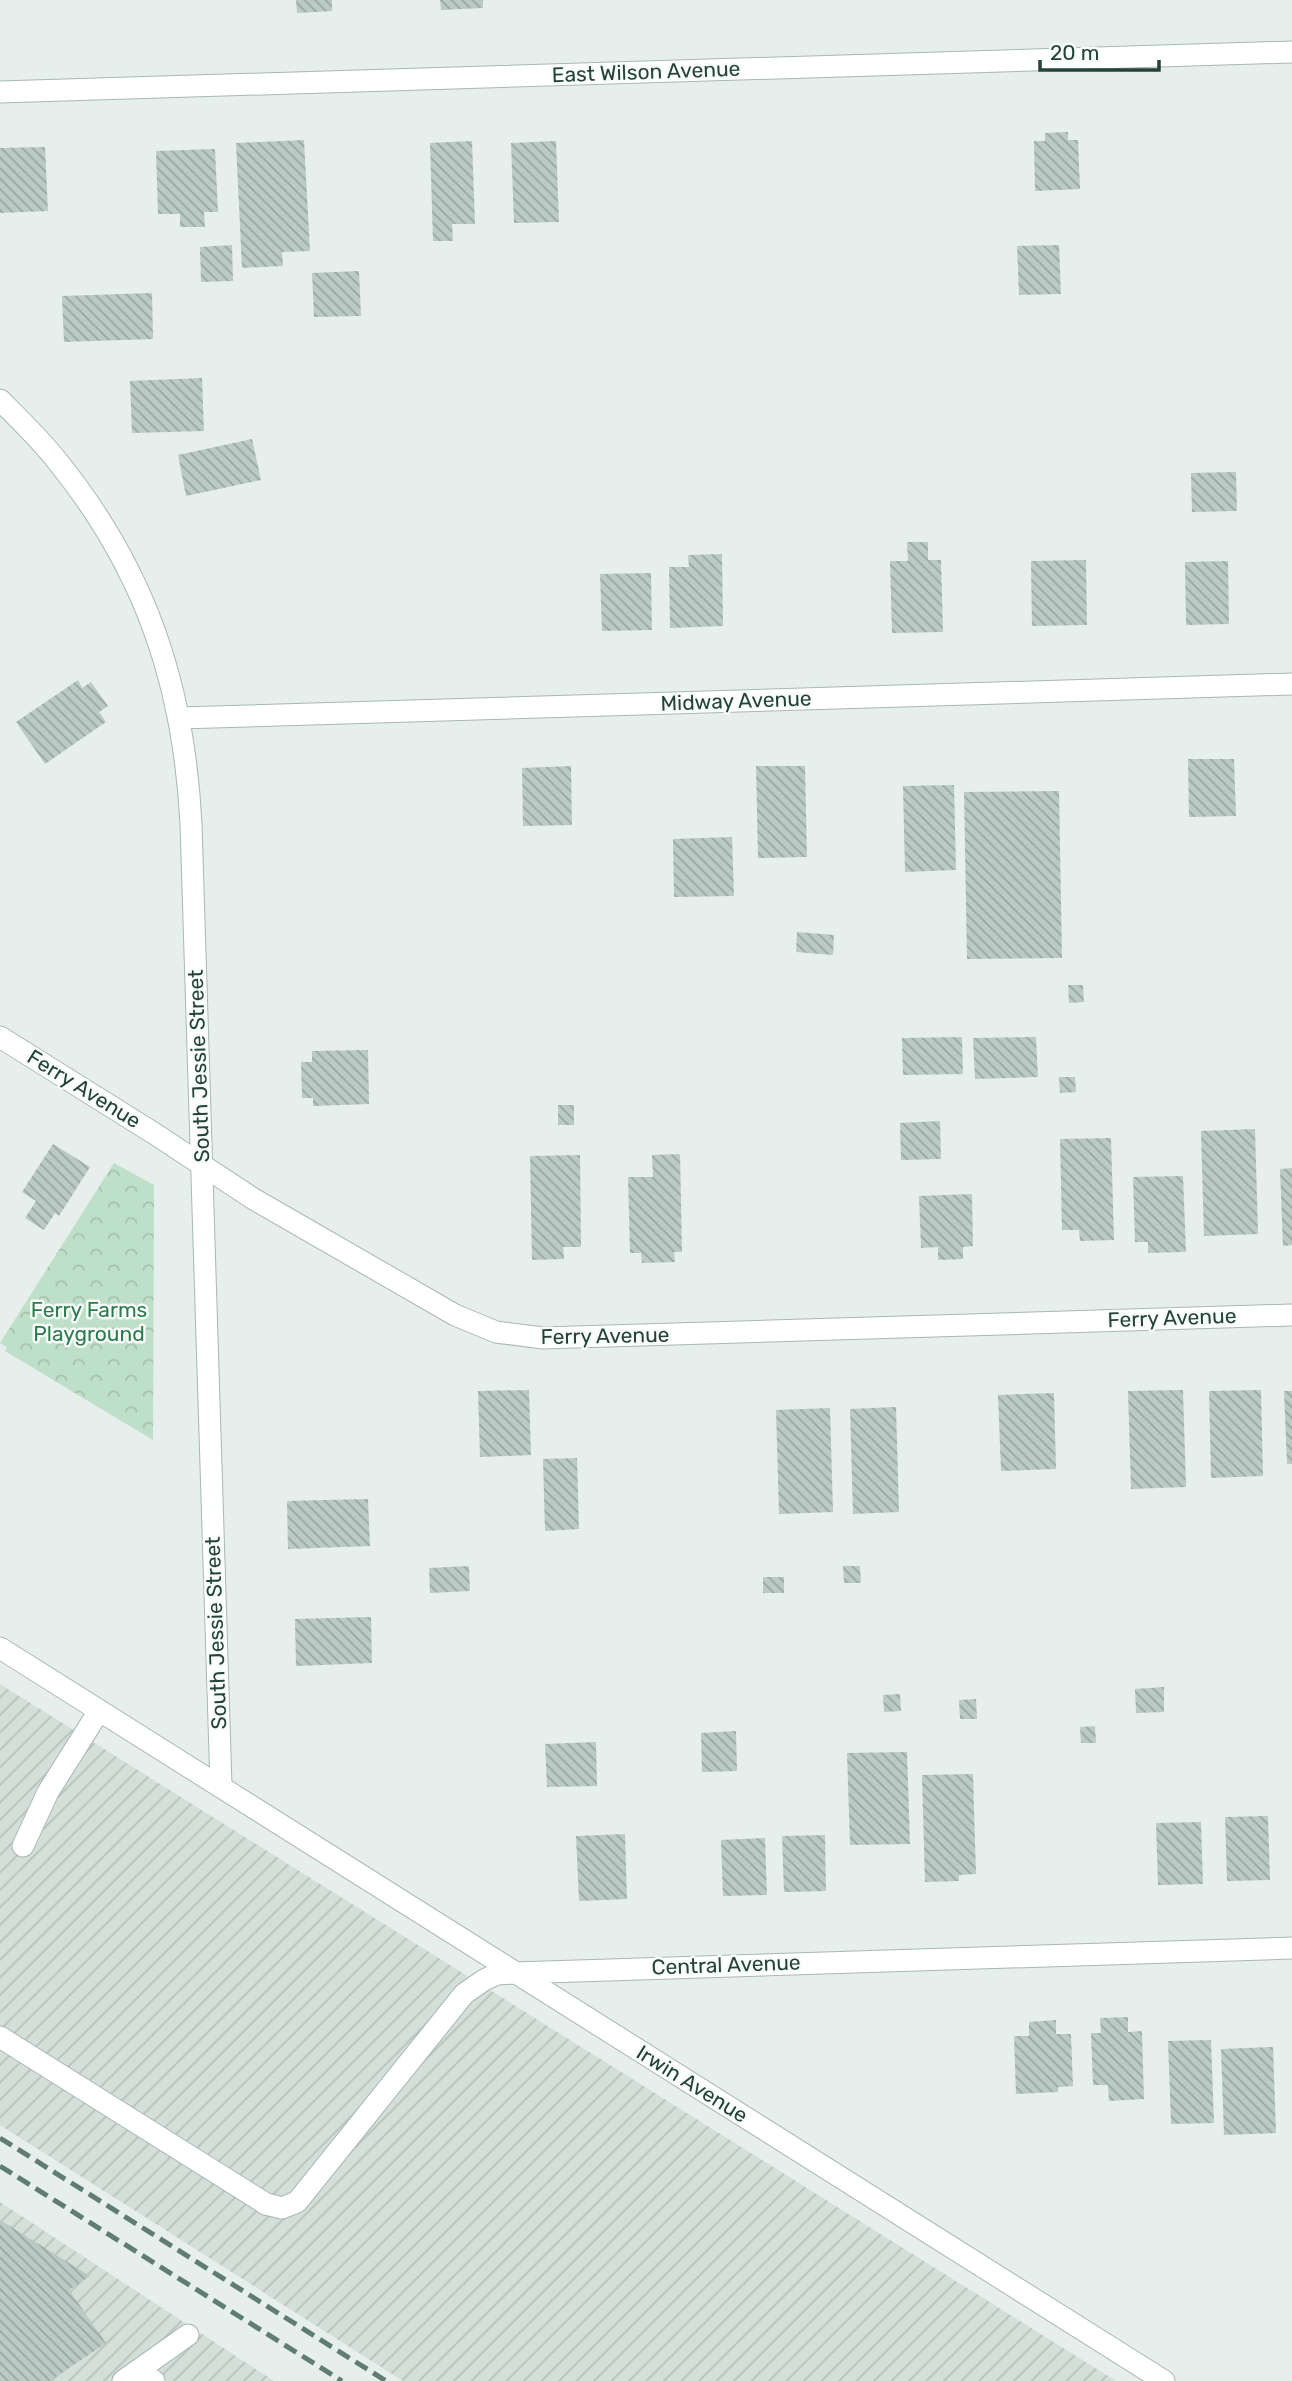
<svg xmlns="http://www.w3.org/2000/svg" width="1292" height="2381" viewBox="0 0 1292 2381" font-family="Rubik,sans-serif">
<defs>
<pattern id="industrial-furrows" width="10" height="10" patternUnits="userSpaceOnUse" patternTransform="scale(1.75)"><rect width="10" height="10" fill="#d4dfda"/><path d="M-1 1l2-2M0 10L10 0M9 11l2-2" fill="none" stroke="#b6c1bc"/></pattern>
<pattern id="park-crowns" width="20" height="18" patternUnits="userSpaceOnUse" patternTransform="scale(1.75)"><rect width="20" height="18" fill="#bfe0c8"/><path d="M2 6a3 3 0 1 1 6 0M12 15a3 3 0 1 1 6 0" fill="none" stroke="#a4c1ad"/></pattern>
<pattern id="building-back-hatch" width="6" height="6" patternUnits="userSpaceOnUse" patternTransform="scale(1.75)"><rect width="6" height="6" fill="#bbcac4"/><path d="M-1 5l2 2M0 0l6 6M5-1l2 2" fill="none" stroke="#98a6a0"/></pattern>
</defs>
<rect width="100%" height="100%" fill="#e6efeb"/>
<path fill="url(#industrial-furrows)" d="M0,1684L1116,2381H403L0,2125Z
M0,2202L274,2381H0Z"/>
<path fill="url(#park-crowns)" d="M114,1163L154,1185L153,1440L5,1351L7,1347L0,1343Z"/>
<path fill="url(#building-back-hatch)" d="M296,0H332V11L297,13Z
M440,0H483V8L441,10Z
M1068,132V140H1078L1080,189L1035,191L1034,141H1045V133Z
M304,140L310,251L282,252L283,266L242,268L236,143Z
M472,141L475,224H452L453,241H433L430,143Z
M556,141L559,222L514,223L511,143Z
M45,147L48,211L0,213V148Z
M215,149L218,212H204L205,227H180V214H158L156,151Z
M232,245L233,281L201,282L200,247Z
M1059,245L1061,294L1019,295L1017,246Z
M359,271L361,316L314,317L312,273Z
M152,293L153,339L64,342L62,296Z
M202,378L204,431L132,433L130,381Z
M252,439L261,480L186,496L178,455Z
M1236,472L1237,511L1192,512L1191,473Z
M907,542H928V560H941L943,632L892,633L890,561H908Z
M722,554L723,626L670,628L669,567H689L688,555Z
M1086,560L1087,625L1032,626L1031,561Z
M1228,561L1229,624L1186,625L1185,562Z
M651,573L652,630L602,631L600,574Z
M78,680L82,688L91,682L108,706L99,712L106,722L45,764L16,722Z
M1188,759H1234L1236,816L1189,817Z
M571,766L572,825L523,826L522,768Z
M756,766H805L807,857L758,858Z
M954,785L956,870L905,872L903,786Z
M1059,791L1062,958L967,959L964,792Z
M732,837L734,896L674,897L673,839Z
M797,932L834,935L833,955L796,952Z
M1068,985H1083L1084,1002L1069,1003Z
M962,1037L963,1074L903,1075L902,1038Z
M1036,1037L1038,1077L975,1079L973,1038Z
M368,1050L369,1104L313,1106V1098H302L301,1062H312V1051Z
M1059,1077H1075L1076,1092L1060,1093Z
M558,1105H574V1125H558Z
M940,1121L941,1159L901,1160L900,1123Z
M1255,1129L1258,1234L1204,1236L1201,1131Z
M1111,1138L1114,1240L1080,1241L1079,1230H1062L1060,1139Z
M53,1144L90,1167L59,1216L55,1213L44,1230L25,1218L36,1201L22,1192Z
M680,1154L682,1252H674L675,1262L642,1263L641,1253H630L628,1177H653L652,1155Z
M580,1155L581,1247H563L564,1259L532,1260L530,1156Z
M1292,1168V1245L1283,1246L1280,1169Z
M1183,1176L1186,1252L1148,1253V1242H1135L1133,1177Z
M972,1194L973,1246L963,1247V1259L938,1260V1247L921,1248L919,1196Z
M529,1390L531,1455L480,1457L478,1391Z
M1183,1390L1186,1487L1131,1489L1128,1391Z
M1261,1390L1263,1476L1211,1478L1209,1391Z
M1284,1391H1292V1464H1287Z
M1054,1393L1056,1469L1001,1471L998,1395Z
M896,1407L899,1512L853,1514L850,1409Z
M830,1408L833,1512L779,1514L776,1410Z
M577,1458L579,1529L545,1531L543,1459Z
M368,1499L370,1546L288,1549L287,1501Z
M469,1566L470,1591L430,1593L429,1568Z
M843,1566H860L861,1583H844Z
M763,1577H784V1593H763Z
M371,1617L372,1663L296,1666L295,1619Z
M1164,1687V1712L1136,1713L1135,1689Z
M900,1694L901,1711L884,1712L883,1695Z
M976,1699L977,1719H960L959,1700Z
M1095,1726L1096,1743H1081L1080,1727Z
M736,1731L737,1771L702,1772L701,1733Z
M596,1742L597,1786L547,1787L545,1744Z
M907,1752L910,1844L850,1845L847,1753Z
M973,1774L976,1874L959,1875V1881L925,1882L922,1775Z
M1268,1816L1270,1880L1227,1881L1225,1817Z
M1201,1822L1203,1884L1158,1885L1156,1823Z
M625,1834L627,1899L579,1901L576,1836Z
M825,1835L826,1891L784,1892L782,1836Z
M765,1838L767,1895L723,1896L721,1840Z
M1128,2017V2032L1142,2031L1144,2099L1109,2101L1108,2085H1093L1091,2033H1101L1100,2018Z
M1056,2020V2034H1071L1073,2086L1058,2087V2092L1016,2094L1014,2036H1029V2022Z
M1211,2040L1214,2123L1171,2124L1168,2041Z
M1273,2047L1276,2133L1224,2135L1221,2049Z
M0,2220L90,2276L69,2290L106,2343L50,2381H0Z"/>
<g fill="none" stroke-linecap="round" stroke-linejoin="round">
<g stroke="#a8b8b2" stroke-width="23">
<path id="lane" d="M23,1846L48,1792L99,1711
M0,2037L266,2204
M138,2371L154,2381"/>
</g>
<g stroke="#a8b8b2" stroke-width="23">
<path id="street" d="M0,92L1292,52
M0,400C20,420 41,440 58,462C146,571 184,686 191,824L221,1786
M180,718L1292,684
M0,1037L155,1134L252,1198L455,1315L496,1332L543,1338L1292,1315
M0,1648L1164,2381
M266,2204L282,2208L297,2202L464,1994L484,1980L497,1974L515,1973L1292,1948
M123,2381L188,2335"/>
</g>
<use href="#lane" stroke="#fff" stroke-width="21"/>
<use href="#street" stroke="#fff" stroke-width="21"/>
<path stroke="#5f7d75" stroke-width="5" stroke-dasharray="14 7" stroke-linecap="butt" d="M0,2138L386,2381
M0,2166L342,2381"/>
</g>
<g text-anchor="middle" stroke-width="5" stroke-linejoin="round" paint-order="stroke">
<g font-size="21" fill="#24423a" stroke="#f7fbf9">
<text transform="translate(646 72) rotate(-2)" y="7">East Wilson Avenue</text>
<text transform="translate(736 701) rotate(-2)" y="7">Midway Avenue</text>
<text transform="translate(199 1066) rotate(-92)" y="7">South Jessie Street</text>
<text transform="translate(84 1089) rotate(32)" y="7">Ferry Avenue</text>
<text transform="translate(1172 1318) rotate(-2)" y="7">Ferry Avenue</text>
<text transform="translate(605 1336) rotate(-1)" y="7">Ferry Avenue</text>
<text transform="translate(216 1633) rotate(-92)" y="7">South Jessie Street</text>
<text transform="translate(726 1965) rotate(-2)" y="7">Central Avenue</text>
<text transform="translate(692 2084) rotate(32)" y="7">Irwin Avenue</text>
</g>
<g font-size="21" fill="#2d7a4b" stroke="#f7fbf9">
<text x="89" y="1317">Ferry Farms<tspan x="89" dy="24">Playground</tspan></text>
</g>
</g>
<path d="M1040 60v10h119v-10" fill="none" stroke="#24423a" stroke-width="3.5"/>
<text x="1050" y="60" font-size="21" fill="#24423a" stroke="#f7fbf9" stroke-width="5" paint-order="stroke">20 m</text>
</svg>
